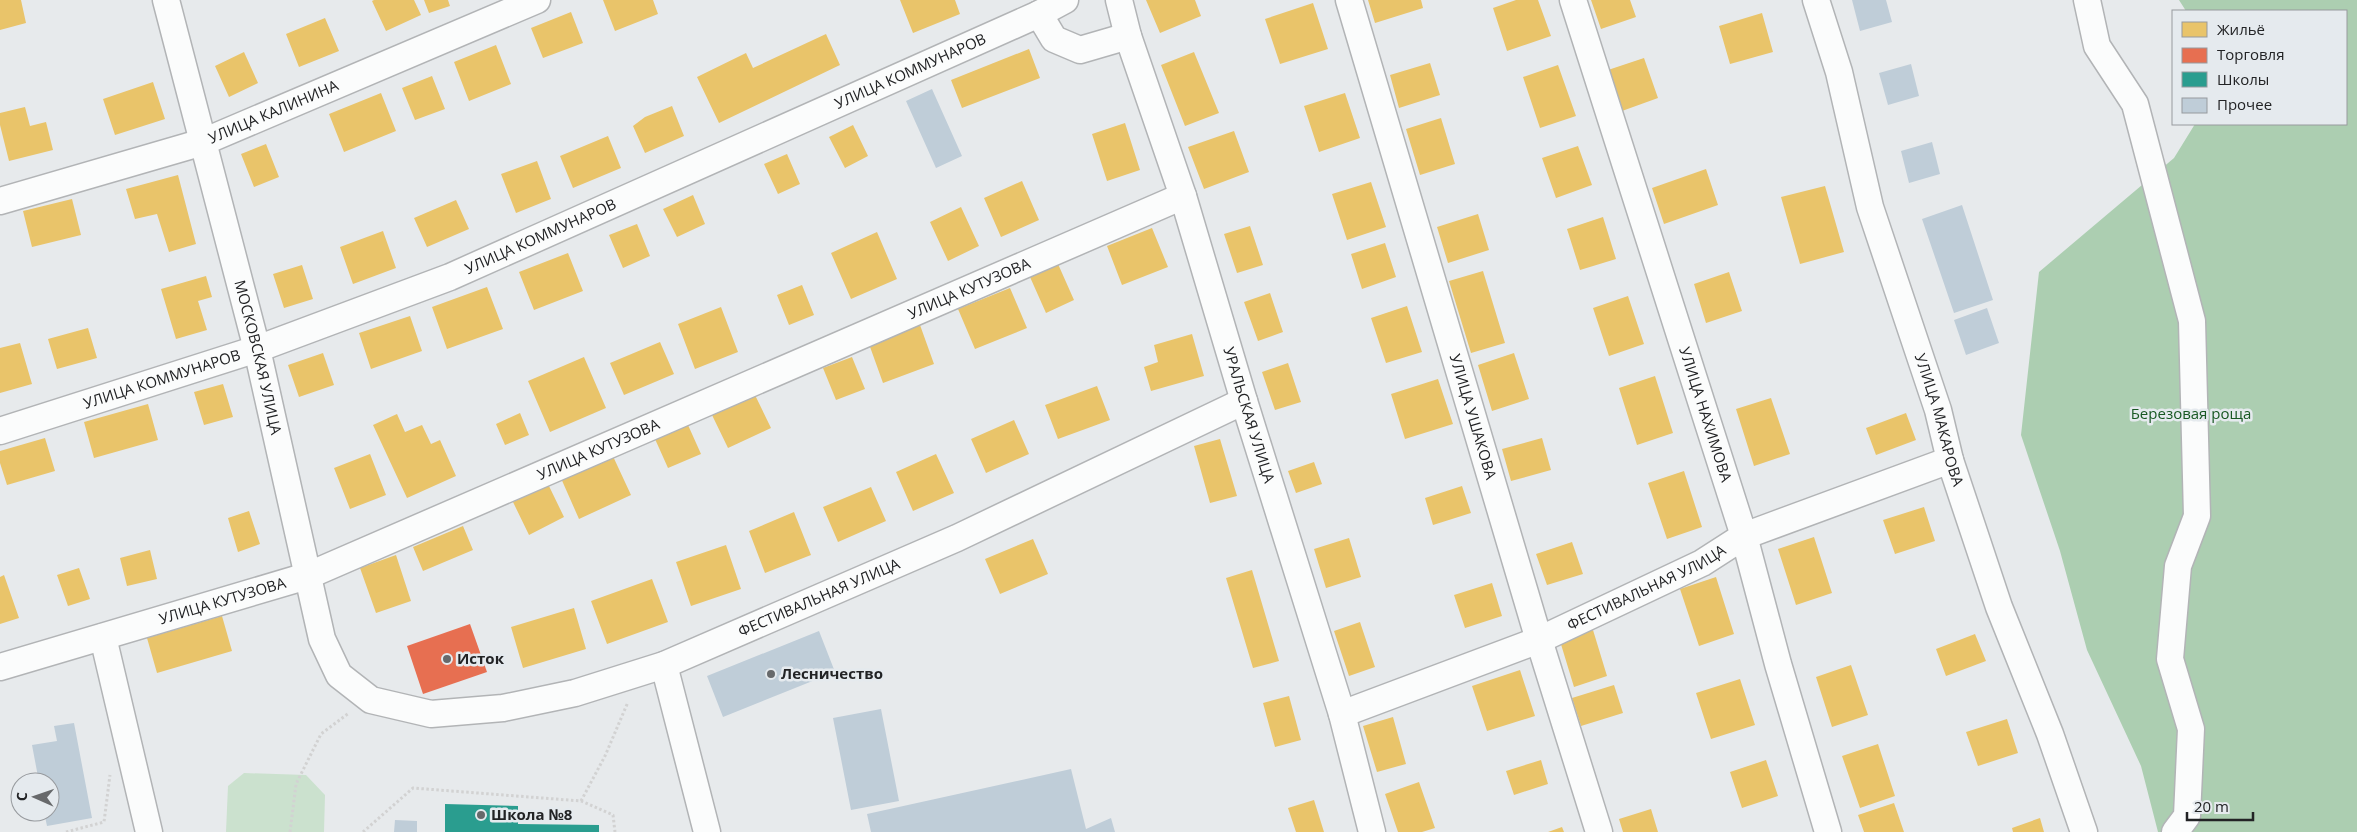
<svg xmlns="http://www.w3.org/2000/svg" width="2357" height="832" font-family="'Open Sans',sans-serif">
	<rect width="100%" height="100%" fill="#e7eaec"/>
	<path fill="#cbe1ce" d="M 244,773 L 306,775 L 325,795 L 324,832 L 226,832 L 228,786 Z"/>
	<path fill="#acceb1" d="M 2179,0 L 2357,0 L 2357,832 L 2158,832 L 2141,766 L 2087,650 L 2060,551 L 2021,435 L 2039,272 L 2174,158 L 2195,124 L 2346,124 L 2346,11 L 2186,11 Z"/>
	<path fill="#e9c46a" d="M 0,0 L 21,0 L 26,23 L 0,30 Z
		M 374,0 L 414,0 L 421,15 L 386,31 L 372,1 Z
		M 424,0 L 448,0 L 450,6 L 429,13 Z
		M 603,0 L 653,0 L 658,14 L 615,31 Z
		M 900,0 L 955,0 L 960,14 L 913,33 Z
		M 1146,0 L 1195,0 L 1201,16 L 1160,33 Z
		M 1368,0 L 1421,0 L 1423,8 L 1375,23 Z
		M 1516,0 L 1538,0 L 1551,36 L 1507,51 L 1493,8 Z
		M 1591,0 L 1630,0 L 1636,17 L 1601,29 Z
		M 1313,3 L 1328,49 L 1280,64 L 1265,19 Z
		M 571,12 L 583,43 L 543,58 L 531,28 Z
		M 1762,13 L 1773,52 L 1730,64 L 1719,26 Z
		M 325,18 L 339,51 L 299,67 L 286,34 Z
		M 826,34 L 840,65 L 719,123 L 697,77 L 746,53 L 753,68 Z
		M 496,45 L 511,84 L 469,101 L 454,62 Z
		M 1029,49 L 1040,78 L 962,108 L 951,80 Z
		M 244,52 L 258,83 L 229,97 L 215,66 Z
		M 1194,52 L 1219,113 L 1185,126 L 1161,65 Z
		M 1644,58 L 1658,98 L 1622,111 L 1608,70 Z
		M 1430,63 L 1440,95 L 1399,108 L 1390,75 Z
		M 1558,65 L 1576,116 L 1540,128 L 1523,77 Z
		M 432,76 L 445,109 L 415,120 L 402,88 Z
		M 153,82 L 165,119 L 115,135 L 103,99 Z
		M 381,93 L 396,131 L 344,152 L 329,114 Z
		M 1345,93 L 1360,138 L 1319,152 L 1304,106 Z
		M 672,106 L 684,136 L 645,153 L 633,126 L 645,117 Z
		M 25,107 L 30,126 L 46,122 L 53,150 L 9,161 L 0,125 L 0,113 Z
		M 1441,118 L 1455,164 L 1420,175 L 1406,129 Z
		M 1125,123 L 1140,170 L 1107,181 L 1092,134 Z
		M 853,125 L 868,156 L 845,168 L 829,137 Z
		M 1234,131 L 1249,172 L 1204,189 L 1188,147 Z
		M 608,136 L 621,168 L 573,188 L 560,156 Z
		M 266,144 L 279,177 L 254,187 L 241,154 Z
		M 1578,146 L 1592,185 L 1556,198 L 1542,158 Z
		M 787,154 L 800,184 L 778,194 L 764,164 Z
		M 537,161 L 551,199 L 516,213 L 501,174 Z
		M 1706,169 L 1718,205 L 1664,224 L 1652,188 Z
		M 178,175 L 196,244 L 169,252 L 157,214 L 135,219 L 126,189 Z
		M 1022,181 L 1039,220 L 1001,237 L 984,198 Z
		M 1371,182 L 1386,227 L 1347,240 L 1332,194 Z
		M 1825,186 L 1844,252 L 1800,264 L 1781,197 Z
		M 693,195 L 705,224 L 677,237 L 663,209 Z
		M 72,199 L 81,235 L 32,247 L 23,211 Z
		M 456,200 L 469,229 L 427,247 L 414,218 Z
		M 961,207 L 979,246 L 948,261 L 930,222 Z
		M 1478,214 L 1489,250 L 1448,263 L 1437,227 Z
		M 1603,217 L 1616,259 L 1580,270 L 1567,229 Z
		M 637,224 L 650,256 L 623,268 L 609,235 Z
		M 1250,226 L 1263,265 L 1237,273 L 1224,234 Z
		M 1152,228 L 1168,267 L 1122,285 L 1107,246 Z
		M 383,231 L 396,268 L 353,284 L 340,247 Z
		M 877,232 L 897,279 L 851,299 L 831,253 Z
		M 1385,243 L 1396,277 L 1362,289 L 1351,254 Z
		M 568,253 L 583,291 L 534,310 L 519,272 Z
		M 1058,264 L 1074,300 L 1046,313 L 1030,277 Z
		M 302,265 L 313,299 L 284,308 L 273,274 Z
		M 1483,271 L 1505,343 L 1471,353 L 1449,281 Z
		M 1729,272 L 1742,311 L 1706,323 L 1694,284 Z
		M 206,276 L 212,297 L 198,301 L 207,330 L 176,339 L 161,289 Z
		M 802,285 L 814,315 L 789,325 L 777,295 Z
		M 487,287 L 503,329 L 447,349 L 432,307 Z
		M 1010,288 L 1027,328 L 975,349 L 958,309 Z
		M 1270,293 L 1283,332 L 1258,341 L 1244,302 Z
		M 1628,296 L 1644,344 L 1609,356 L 1593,308 Z
		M 1407,306 L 1422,352 L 1386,363 L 1371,318 Z
		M 721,307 L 738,352 L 695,369 L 678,324 Z
		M 410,316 L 422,351 L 371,369 L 359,333 Z
		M 920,325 L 934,364 L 883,383 L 869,344 Z
		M 88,328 L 97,358 L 57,369 L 48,339 Z
		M 1192,334 L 1204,376 L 1151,391 L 1144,367 L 1158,362 L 1154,345 Z
		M 660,342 L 674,374 L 624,395 L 610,363 Z
		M 20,343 L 32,384 L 0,393 L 0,348 Z
		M 323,353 L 334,385 L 299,397 L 288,365 Z
		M 1514,353 L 1529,399 L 1492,411 L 1478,365 Z
		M 584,357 L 606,408 L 550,432 L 528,381 Z
		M 852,357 L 865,389 L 836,400 L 823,368 Z
		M 1288,363 L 1301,402 L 1275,410 L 1262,372 Z
		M 1655,376 L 1673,433 L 1637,445 L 1619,388 Z
		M 1438,379 L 1453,424 L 1405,439 L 1391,394 Z
		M 223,384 L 233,417 L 204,425 L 194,392 Z
		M 1097,386 L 1110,420 L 1058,439 L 1045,405 Z
		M 755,395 L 771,428 L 728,448 L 712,415 Z
		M 1771,398 L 1790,454 L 1754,466 L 1736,409 Z
		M 148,404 L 158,440 L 94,458 L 84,422 Z
		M 520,413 L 529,435 L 505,445 L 496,424 Z
		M 1906,413 L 1916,440 L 1876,455 L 1866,428 Z
		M 397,414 L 405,432 L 422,425 L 431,444 L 440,440 L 456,476 L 407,498 L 373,425 Z
		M 1014,420 L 1029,454 L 986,473 L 971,439 Z
		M 688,425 L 701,454 L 668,468 L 655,439 Z
		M 45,438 L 55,471 L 7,485 L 0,463 L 0,451 Z
		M 1542,438 L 1551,470 L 1511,481 L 1502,449 Z
		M 1220,439 L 1237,496 L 1210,503 L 1194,446 Z
		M 611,452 L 631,495 L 579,519 L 560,476 Z
		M 370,454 L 386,495 L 350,509 L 334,468 Z
		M 936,454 L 954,493 L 913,511 L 896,472 Z
		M 1314,462 L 1322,484 L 1296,493 L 1288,471 Z
		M 1684,471 L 1702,527 L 1667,539 L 1648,483 Z
		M 548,484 L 564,517 L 529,535 L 513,502 Z
		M 1462,486 L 1471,513 L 1433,525 L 1425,498 Z
		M 871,487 L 886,521 L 838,542 L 823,507 Z
		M 1924,507 L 1935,541 L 1895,554 L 1883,520 Z
		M 249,511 L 260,544 L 238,552 L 228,518 Z
		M 794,512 L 811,555 L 765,573 L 749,531 Z
		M 463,526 L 473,550 L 423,571 L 413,547 Z
		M 1814,537 L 1832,593 L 1796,605 L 1778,549 Z
		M 1349,538 L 1361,577 L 1326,588 L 1314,549 Z
		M 1033,539 L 1048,574 L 1000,594 L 985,559 Z
		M 1572,542 L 1583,574 L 1547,585 L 1536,554 Z
		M 726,545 L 741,589 L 691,606 L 676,562 Z
		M 150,550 L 157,579 L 127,586 L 120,558 Z
		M 396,555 L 411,601 L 376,613 L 360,568 Z
		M 79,568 L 90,599 L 68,606 L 57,575 Z
		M 1252,570 L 1279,661 L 1253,668 L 1226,578 Z
		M 4,575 L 19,618 L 0,624 L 0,577 Z
		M 1716,577 L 1734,634 L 1699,646 L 1680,589 Z
		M 652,579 L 668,622 L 607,644 L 591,601 Z
		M 1492,583 L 1502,616 L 1465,628 L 1454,595 Z
		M 574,608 L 586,649 L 523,668 L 511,627 Z
		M 222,616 L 232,651 L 157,673 L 147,638 Z
		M 1360,622 L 1375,667 L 1349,676 L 1334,631 Z
		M 1593,630 L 1607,676 L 1574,687 L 1560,641 Z
		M 1975,634 L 1986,661 L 1946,676 L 1936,649 Z
		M 1851,665 L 1868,715 L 1832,727 L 1816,677 Z
		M 1520,670 L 1535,716 L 1487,731 L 1472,686 Z
		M 1740,679 L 1755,725 L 1711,739 L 1696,693 Z
		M 1614,685 L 1623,713 L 1581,726 L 1572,698 Z
		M 1289,696 L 1301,740 L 1275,747 L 1263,703 Z
		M 1393,717 L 1406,764 L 1377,772 L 1363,726 Z
		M 2007,719 L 2018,753 L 1978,766 L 1966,732 Z
		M 1878,744 L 1895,796 L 1860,808 L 1842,756 Z
		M 1541,760 L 1548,784 L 1514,795 L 1506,771 Z
		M 1766,760 L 1778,796 L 1742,808 L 1730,772 Z
		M 1419,782 L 1435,828 L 1422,832 L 1398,832 L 1385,794 Z
		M 1314,800 L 1324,832 L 1296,832 L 1288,808 Z
		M 1894,803 L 1904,832 L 1864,832 L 1858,815 Z
		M 1651,809 L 1658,832 L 1623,832 L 1619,819 Z
		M 2040,818 L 2044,832 L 2013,832 L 2012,828 Z
		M 1562,827 L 1564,832 L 1548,832 Z"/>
	<path fill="#e76f51" d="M 470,624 L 487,672 L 423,694 L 407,646 Z"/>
	<path fill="#2a9d8f" d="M 445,804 L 518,806 L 518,824 L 599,825 L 599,832 L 445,832 Z"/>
	<path fill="#bfcdd8" d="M 1852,0 L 1886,0 L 1892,22 L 1860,31 Z
		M 1911,64 L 1919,96 L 1888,105 L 1879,73 Z
		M 932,89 L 962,156 L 936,168 L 906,101 Z
		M 1932,142 L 1940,174 L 1909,183 L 1901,151 Z
		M 1962,205 L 1993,300 L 1954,313 L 1922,219 Z
		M 1987,308 L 1999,343 L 1966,355 L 1954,320 Z
		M 819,631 L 835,672 L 723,717 L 707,676 Z
		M 881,709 L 899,801 L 851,810 L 833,718 Z
		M 74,723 L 92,818 L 47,826 L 44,812 L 50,812 L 50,782 L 39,782 L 32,745 L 57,741 L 54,726 Z
		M 1071,769 L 1086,829 L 1111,818 L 1115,832 L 871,832 L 867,814 Z
		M 395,820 L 417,821 L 417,832 L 394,832 Z"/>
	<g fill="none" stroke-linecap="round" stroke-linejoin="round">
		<defs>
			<g id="minor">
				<path id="s1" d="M 166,0 L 257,349 L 322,639 L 339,675 L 371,700 L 431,714 L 503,708 L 575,693 L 664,665 L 957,538 L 1244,401"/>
				<path id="s2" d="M 1119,0 L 1128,36 L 1183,196 L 1244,401 L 1342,714 L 1372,832"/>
				<path id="s3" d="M 1349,0 L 1539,640 L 1599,832"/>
				<path id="s4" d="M 1573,0 L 1744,536 L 1778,664 L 1828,832"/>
				<path id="s5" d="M 1816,0 L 1839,72 L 1870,207 L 1938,410 L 1950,460 L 1999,607 L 2050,734 L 2084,832"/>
				<path d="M 2087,0 L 2097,46 L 2135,104 L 2192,321 L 2197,516 L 2178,566 L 2170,659 L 2191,729 L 2187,816 L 2175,832"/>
				<path d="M 1039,14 L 1054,39 L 1080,50 L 1128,36"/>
				<path id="s6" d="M 0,201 L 203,142 L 537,0"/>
				<path id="s7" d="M 0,431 L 257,349 L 450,277 L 1039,14 L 1065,0"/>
				<path d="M 103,637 L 149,832"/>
				<path d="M 664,665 L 707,832"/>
				<path id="s8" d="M 0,667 L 307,576 L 1183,196"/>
				<path id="s9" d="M 1342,714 L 1539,640 L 1702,563 L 1744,536 L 1950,460"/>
			</g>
		</defs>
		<use href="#minor" stroke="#b2b4b6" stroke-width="29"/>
		<path stroke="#d2d2d2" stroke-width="3" stroke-dasharray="2.5 2.5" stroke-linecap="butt" d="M 581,801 L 605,756 L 628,702
			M 66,832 L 104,822 L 110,775
			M 290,832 L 296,784 L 321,734 L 349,713
			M 363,832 L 413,788 L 581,801 L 613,815 L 615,832"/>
		<use href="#minor" stroke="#fbfcfc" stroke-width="26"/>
	</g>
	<g fill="#67696b" stroke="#e5eaee" stroke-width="2">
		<circle cx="447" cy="659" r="5"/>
		<circle cx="771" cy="674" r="5"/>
		<circle cx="481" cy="815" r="5"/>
	</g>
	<g text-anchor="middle" stroke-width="5" stroke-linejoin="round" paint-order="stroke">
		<g font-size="15" fill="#222325" stroke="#e5eaee">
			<text dy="5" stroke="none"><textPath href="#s7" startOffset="980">УЛИЦА КОММУНАРОВ</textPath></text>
			<text dy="5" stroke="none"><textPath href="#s6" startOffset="288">УЛИЦА КАЛИНИНА</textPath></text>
			<text dy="5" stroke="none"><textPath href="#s7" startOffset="575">УЛИЦА КОММУНАРОВ</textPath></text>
			<text dy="5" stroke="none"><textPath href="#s8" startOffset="1042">УЛИЦА КУТУЗОВА</textPath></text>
			<text dy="5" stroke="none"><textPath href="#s1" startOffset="369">МОСКОВСКАЯ УЛИЦА</textPath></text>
			<text dy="5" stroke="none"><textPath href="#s7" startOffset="170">УЛИЦА КОММУНАРОВ</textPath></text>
			<text dy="5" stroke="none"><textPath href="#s4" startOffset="435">УЛИЦА НАХИМОВА</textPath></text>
			<text dy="5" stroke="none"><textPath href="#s2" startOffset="435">УРАЛЬСКАЯ УЛИЦА</textPath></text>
			<text dy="5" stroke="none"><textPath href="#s3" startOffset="435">УЛИЦА УШАКОВА</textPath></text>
			<text dy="5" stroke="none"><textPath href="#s5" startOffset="438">УЛИЦА МАКАРОВА</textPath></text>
			<text dy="5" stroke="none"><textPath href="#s8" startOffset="638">УЛИЦА КУТУЗОВА</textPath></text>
			<text dy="5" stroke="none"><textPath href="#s9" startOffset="330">ФЕСТИВАЛЬНАЯ УЛИЦА</textPath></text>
			<text dy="5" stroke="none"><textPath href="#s1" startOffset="1208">ФЕСТИВАЛЬНАЯ УЛИЦА</textPath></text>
			<text dy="5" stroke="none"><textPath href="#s8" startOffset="232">УЛИЦА КУТУЗОВА</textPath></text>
		</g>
		<g font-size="15" fill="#185823" stroke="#e5eaee">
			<text x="2191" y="419">Березовая роща</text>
		</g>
		<g font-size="15" font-weight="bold" fill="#222325" stroke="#e5eaee" text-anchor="start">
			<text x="457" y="664">Исток</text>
			<text x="781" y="679">Лесничество</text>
			<text x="491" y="820">Школа №8</text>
		</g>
	</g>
	<rect x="2172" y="10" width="175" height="115" fill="#e5eaee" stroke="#979a9e"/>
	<rect x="2182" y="22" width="25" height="15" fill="#e9c46a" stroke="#979a9e"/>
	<text x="2217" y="35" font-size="15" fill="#222325">Жильё</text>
	<rect x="2182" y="48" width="25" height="15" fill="#e76f51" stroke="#979a9e"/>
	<text x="2217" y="60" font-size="15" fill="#222325">Торговля</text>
	<rect x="2182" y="72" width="25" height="15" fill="#2a9d8f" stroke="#979a9e"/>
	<text x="2217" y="85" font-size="15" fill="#222325">Школы</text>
	<rect x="2182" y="98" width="25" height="15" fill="#bfcdd8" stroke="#979a9e"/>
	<text x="2217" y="110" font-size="15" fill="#222325">Прочее</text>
	<g transform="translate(35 797) rotate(272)"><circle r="24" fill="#e5eaee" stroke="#979a9e"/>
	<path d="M0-4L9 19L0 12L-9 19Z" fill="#67696b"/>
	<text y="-8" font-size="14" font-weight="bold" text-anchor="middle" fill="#222325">С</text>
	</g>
	<path d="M2187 812v8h66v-8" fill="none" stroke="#222325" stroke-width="2.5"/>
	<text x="2194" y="812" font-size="15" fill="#222325" stroke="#e5eaee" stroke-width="4" paint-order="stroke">20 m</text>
</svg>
